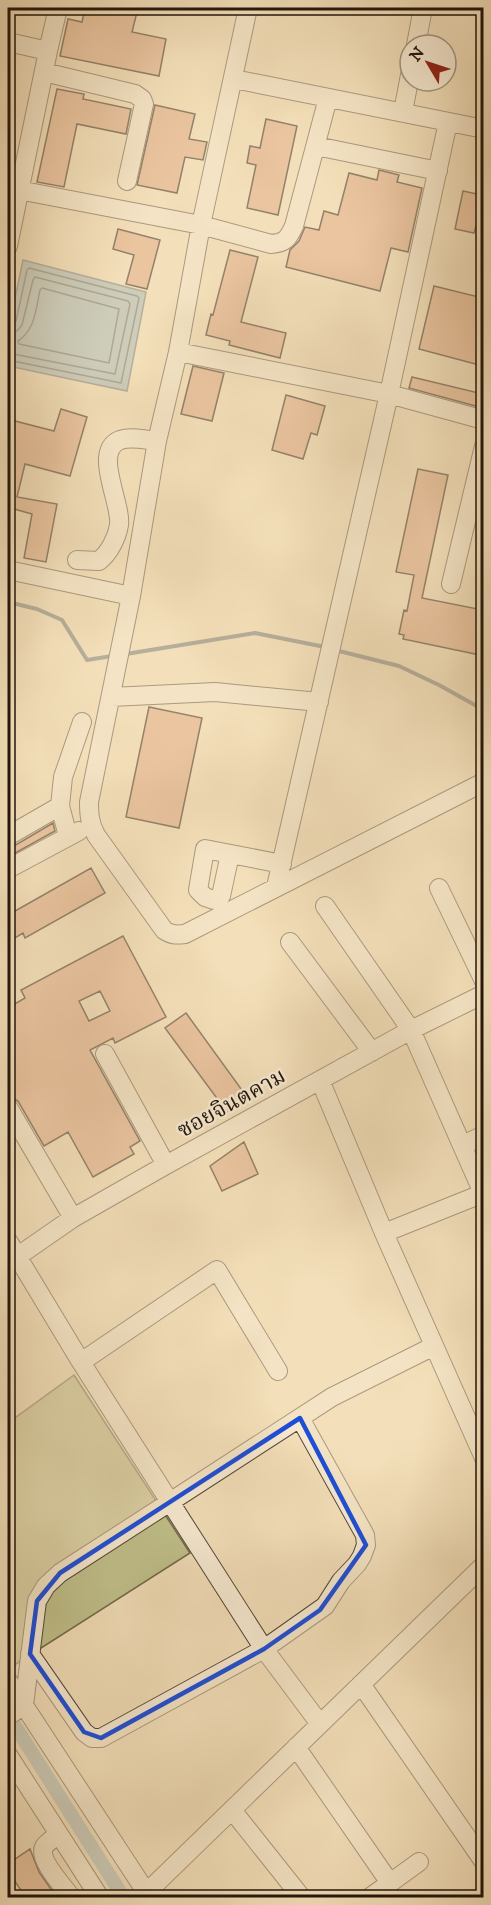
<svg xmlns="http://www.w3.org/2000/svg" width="491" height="1905" font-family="'IM FELL DW Pica','Noto Serif Thai',serif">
	<rect width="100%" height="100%" fill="#f3dfb9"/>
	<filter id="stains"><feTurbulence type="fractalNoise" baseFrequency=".00333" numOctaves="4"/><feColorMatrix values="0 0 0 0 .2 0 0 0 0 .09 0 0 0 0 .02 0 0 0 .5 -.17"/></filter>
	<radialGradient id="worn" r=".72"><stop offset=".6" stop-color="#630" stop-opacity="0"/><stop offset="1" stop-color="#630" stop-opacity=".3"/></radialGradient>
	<path fill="#c0c08b" stroke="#706a4c" stroke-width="1.5" d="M 74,1375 L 190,1553 L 13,1666 L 8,1658 L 8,1423 Z"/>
	<path fill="#a1b9bb" stroke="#6d7775" stroke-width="1.5" d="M 23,260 L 146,292 L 127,391 L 8,366 L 8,332 Z"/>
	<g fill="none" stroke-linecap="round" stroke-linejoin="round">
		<path stroke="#606764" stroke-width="1.5" d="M 42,288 L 119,309 L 109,363 L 19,344 L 18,341 C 35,330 36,309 40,290 Z
			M 8,325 L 13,325 L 16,321 L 27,270 L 29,268 L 137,296 L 139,298 L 121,383 L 8,360
			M 8,333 L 17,331 L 22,325 L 33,280 L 35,277 L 128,301 L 130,304 L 115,374 L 8,353"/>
		<path stroke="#6d7775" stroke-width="4" d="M 8,602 L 37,609 L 62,620 L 87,660 L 112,656
			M 335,650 L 399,666 L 439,685 L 484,710
			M 126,654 L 255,633 L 325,647"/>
		<path stroke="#a1b9bb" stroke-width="14" d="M 8,1715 L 124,1898"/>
	</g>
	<path fill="#e0a781" stroke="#20150c" stroke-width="1.5" fill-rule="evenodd" d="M 85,8 L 138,8 L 132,32 L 166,39 L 159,76 L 60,56 L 68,19 L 82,22 Z
		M 57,89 L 84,94 L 83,99 L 131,109 L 126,134 L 77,124 L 64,187 L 37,182 Z
		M 155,105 L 195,114 L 189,139 L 207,142 L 203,160 L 185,157 L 177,193 L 137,185 Z
		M 266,119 L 297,126 L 278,215 L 247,208 L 256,165 L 247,163 L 250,146 L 260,148 Z
		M 379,170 L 399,175 L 397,182 L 422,188 L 408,252 L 391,248 L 380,291 L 286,267 L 290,250 L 299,241 L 305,227 L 319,230 L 324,211 L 338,215 L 349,173 L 377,180 Z
		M 463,191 L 482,195 L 481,199 L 483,199 L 483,228 L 476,226 L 474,233 L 455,229 Z
		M 118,229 L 160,240 L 147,289 L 126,284 L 134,255 L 113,249 Z
		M 230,250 L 258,257 L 241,322 L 286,333 L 280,358 L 229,345 L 230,341 L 206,335 L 211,314 L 213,315 Z
		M 434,286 L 483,298 L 483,366 L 419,349 Z
		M 193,366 L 224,373 L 212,421 L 181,414 Z
		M 412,377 L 483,394 L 483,408 L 409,388 Z
		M 286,395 L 325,406 L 317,435 L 311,433 L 303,459 L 272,450 Z
		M 61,409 L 87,417 L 70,476 L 25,464 L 17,497 L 57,504 L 46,562 L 24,558 L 32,514 L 14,509 L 11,518 L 8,518 L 8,435 L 11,420 L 54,431 Z
		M 418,469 L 448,475 L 422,598 L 483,610 L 483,652 L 480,651 L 480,655 L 403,639 L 404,635 L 399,634 L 404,610 L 407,611 L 414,575 L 396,572 Z
		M 149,707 L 202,718 L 179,828 L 126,817 Z
		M 53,823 L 55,831 L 8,857 L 8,847 L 14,846 Z
		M 91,868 L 105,893 L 25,938 L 23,933 L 8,942 L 8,915 Z
		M 123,936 L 166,1017 L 115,1043 L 113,1038 L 90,1050 L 140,1141 L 130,1147 L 134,1154 L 93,1177 L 68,1132 L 44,1146 L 18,1101 L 11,1097 L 8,1090 L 8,1008 L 25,998 L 21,990 ZM 100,991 L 110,1011 L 89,1021 L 79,1001 Z
		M 186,1013 L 247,1097 L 227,1112 L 165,1028 Z
		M 244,1142 L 258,1174 L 222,1191 L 210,1166 Z
		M 30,1849 L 39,1872 L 57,1898 L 26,1898 L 8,1871 L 8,1864 Z"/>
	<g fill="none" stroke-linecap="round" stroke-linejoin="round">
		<defs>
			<path id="minor" d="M 248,8 L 201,225 L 178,352 L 157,441 L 131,596 L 89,802 C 89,815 90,824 96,835 L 164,930 C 171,935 176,935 185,934 L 484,782
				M 8,42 L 48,51 L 8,246
				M 416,45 L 423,8
				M 48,51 L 58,8
				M 44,72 L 135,94 L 142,99 L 144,104 L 127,181
				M 234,79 L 484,129
				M 403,112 L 410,75
				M 316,146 L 438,171
				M 8,188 L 201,225 L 271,244 C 285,243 288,239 294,226 L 328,98
				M 178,352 L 389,394 L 484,420
				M 77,560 L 99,561 C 109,553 117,538 119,525 C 122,503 92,451 120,440 C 131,436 146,440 157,441
				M 8,570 L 131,596
				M 451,584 L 484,446
				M 111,697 L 215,692 L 319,702
				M 8,836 L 60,806
				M 68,836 L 60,806 L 63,777 L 82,722
				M 230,854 L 221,896 L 214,900 L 205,897 L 198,890 L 205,849 L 282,864
				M 8,869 L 79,831
				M 276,887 L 389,394 L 448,122
				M 439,888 L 484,981
				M 325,906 L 411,1030 L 483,1193
				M 290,942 L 372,1052
				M 105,1054 L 166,1165
				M 320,1080 L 384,1233 L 484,1458
				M 8,1107 L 73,1218
				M 463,1145 L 484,1135
				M 384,1233 L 484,1193
				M 8,1241 L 81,1362 L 170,1502 L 60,1573 L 46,1586 L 37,1601 L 24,1705 L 8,1716
				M 8,1263 L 73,1218 L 166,1165 L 411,1030 L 484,994
				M 81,1362 L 217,1270 L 278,1371
				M 30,1654 L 84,1732 L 92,1738 L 101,1738 L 264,1649 L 325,1606 L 341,1581 L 357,1564 L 362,1556 L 366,1545 L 365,1535 L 300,1418
				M 8,1681 L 150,1898
				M 361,1684 L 484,1862
				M 320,1724 L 264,1649 L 170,1502 L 332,1397 L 434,1346
				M 296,1747 L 390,1883 L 419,1862
				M 8,1755 L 100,1898
				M 232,1810 L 302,1898
				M 59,1834 C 54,1838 47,1842 44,1847 C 38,1860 64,1887 72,1898
				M 141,1898 L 484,1565
				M 369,1898 L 390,1883"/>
		</defs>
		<use href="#minor" stroke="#554837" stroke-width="20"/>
		<use href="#minor" stroke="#f7ead2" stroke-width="18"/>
	</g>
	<path d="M0 0H491V1905H0ZM 300,1418 L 366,1545 L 320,1610 L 264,1649 L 101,1738 L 84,1732 L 30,1654 L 37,1601 L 60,1573 Z" fill="#f3dfb9" fill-opacity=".55" fill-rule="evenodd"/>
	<path fill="none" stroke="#1d4ed8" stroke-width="4.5" stroke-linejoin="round" d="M 300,1418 L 366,1545 L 320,1610 L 264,1649 L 101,1738 L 84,1732 L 30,1654 L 37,1601 L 60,1573 Z"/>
	<g text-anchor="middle" stroke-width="5" stroke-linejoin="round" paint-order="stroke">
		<g font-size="22" fill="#20150c" stroke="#f7ead2">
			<text transform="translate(231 1102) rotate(-29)" y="8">ซอยจินตคาม</text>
		</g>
	</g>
	<rect width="491" height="1905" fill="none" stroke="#f3dfb9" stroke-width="30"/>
	<rect x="9" y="9" width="473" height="1887" fill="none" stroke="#20150c" stroke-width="3"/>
	<rect x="15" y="15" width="461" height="1875" fill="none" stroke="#20150c" stroke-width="1.5"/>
	<g transform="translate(428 63) rotate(309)"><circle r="28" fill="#f7ead2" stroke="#a19583" stroke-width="1.5"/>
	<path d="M0-4.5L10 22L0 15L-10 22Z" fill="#8f2418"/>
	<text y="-9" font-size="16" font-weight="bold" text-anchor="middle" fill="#20150c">N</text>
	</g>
	<rect width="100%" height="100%" filter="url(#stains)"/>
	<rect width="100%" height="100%" fill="url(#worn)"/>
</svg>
